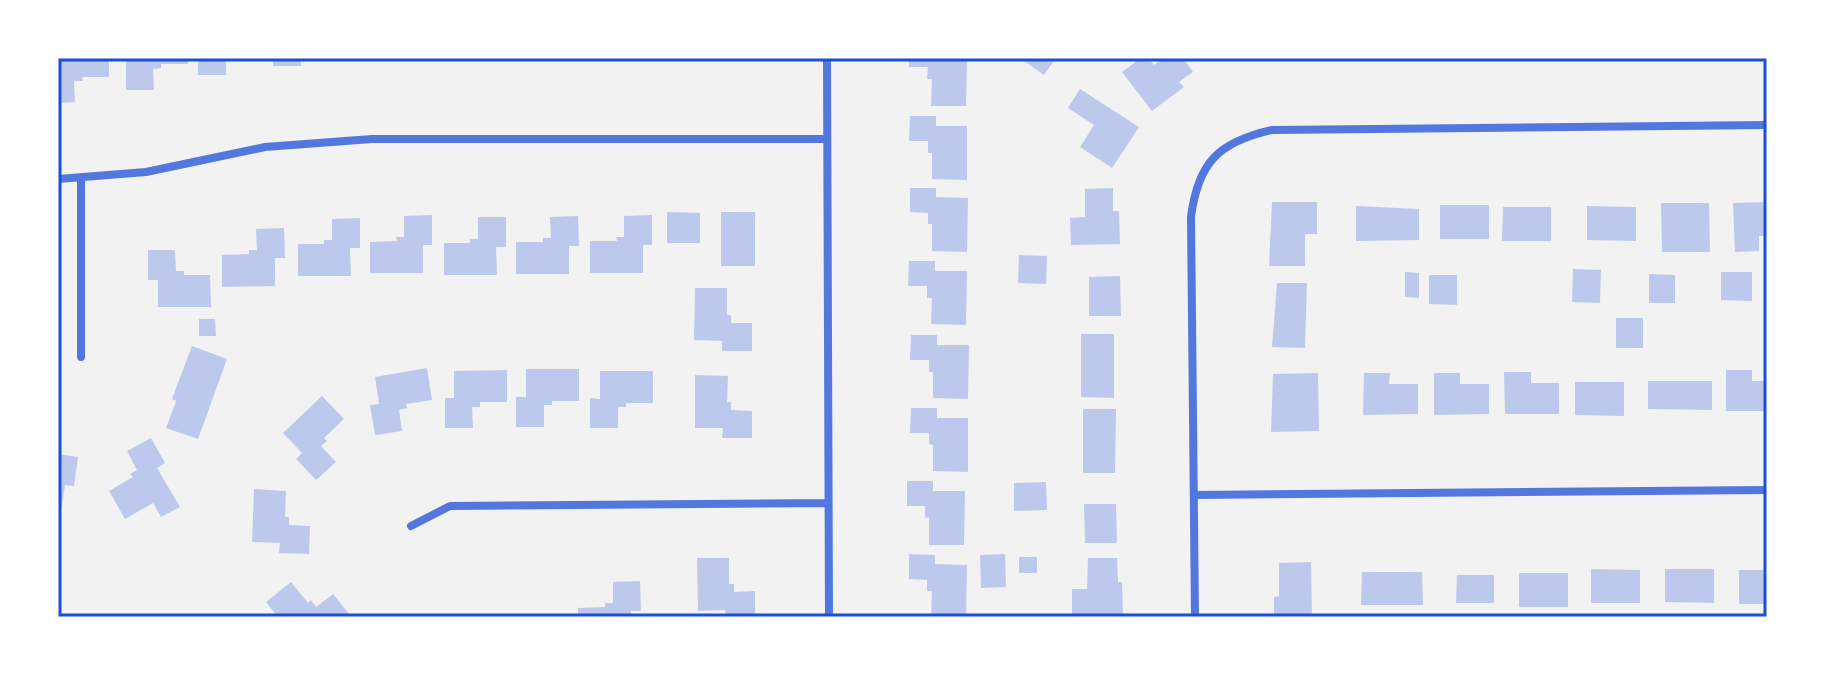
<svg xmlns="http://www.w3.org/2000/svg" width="1825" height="675" font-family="Arial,sans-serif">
	<rect width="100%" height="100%" fill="#f2f2f2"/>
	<path fill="#bdc9ec" d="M 58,58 L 109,58 L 109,77 L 82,77 L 83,81 L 74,81 L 75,102 L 58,103 Z
		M 135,58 L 188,58 L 188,64 L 161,64 L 161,68 L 153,69 L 154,90 L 126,90 L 126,61 Z
		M 198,58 L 226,58 L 226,75 L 198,75 Z
		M 273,58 L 301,58 L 301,66 L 273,66 Z
		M 909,58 L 967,58 L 966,106 L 931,106 L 932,79 L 927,79 L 928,67 L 909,67 Z
		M 1020,58 L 1056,58 L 1044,75 Z
		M 1141,58 L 1148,58 L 1154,65 L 1163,58 L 1183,58 L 1193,72 L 1179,82 L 1184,87 L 1152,111 L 1122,72 Z
		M 1080,89 L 1139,127 L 1112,168 L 1080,147 L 1094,125 L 1068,108 Z
		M 910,116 L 936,116 L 936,126 L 967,126 L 967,180 L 932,179 L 932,153 L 928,153 L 928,141 L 909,141 Z
		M 910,188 L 936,188 L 936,197 L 968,198 L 967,252 L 932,251 L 932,224 L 928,224 L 928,213 L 910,212 Z
		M 1113,188 L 1113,211 L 1119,211 L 1120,244 L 1071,245 L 1070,218 L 1085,217 L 1085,189 Z
		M 1272,202 L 1317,202 L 1317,234 L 1305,234 L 1305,266 L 1269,266 Z
		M 1767,202 L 1767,236 L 1759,236 L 1759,251 L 1735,252 L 1733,203 Z
		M 1661,203 L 1709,203 L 1710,252 L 1662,252 Z
		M 1440,205 L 1489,205 L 1489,239 L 1440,239 Z
		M 1356,206 L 1419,209 L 1419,240 L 1356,241 Z
		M 1587,206 L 1636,207 L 1636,241 L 1587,240 Z
		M 1503,207 L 1551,207 L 1551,241 L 1502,241 Z
		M 667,212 L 700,213 L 700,243 L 667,243 Z
		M 721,212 L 755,212 L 755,266 L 721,266 Z
		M 432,215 L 432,245 L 423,245 L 423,273 L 370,273 L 370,242 L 397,241 L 396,237 L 404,237 L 404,216 Z
		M 652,215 L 652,245 L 643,245 L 643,273 L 590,273 L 590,241 L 617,241 L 616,237 L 624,237 L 624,216 Z
		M 578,216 L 579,246 L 569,246 L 569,274 L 516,274 L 516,242 L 543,242 L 543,238 L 551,238 L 550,217 Z
		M 478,217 L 506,217 L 506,247 L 496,247 L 497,275 L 444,275 L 444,243 L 470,243 L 470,239 L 478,239 Z
		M 360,218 L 360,248 L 350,248 L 351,276 L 298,276 L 298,244 L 324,244 L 324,240 L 332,240 L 332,219 Z
		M 284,228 L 285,258 L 275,258 L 275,286 L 222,287 L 222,255 L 249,254 L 249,250 L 257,250 L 256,229 Z
		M 148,250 L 175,250 L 176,271 L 184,271 L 184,275 L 210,275 L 211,307 L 158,307 L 158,280 L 148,280 Z
		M 1019,255 L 1047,256 L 1046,284 L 1018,283 Z
		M 909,261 L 935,261 L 935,271 L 967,271 L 966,325 L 931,324 L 932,298 L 927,298 L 927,286 L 908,286 Z
		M 1573,269 L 1601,270 L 1600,303 L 1572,302 Z
		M 1405,272 L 1419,273 L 1419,298 L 1405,297 Z
		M 1721,272 L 1752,272 L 1752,301 L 1721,300 Z
		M 1649,274 L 1675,275 L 1675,303 L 1649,303 Z
		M 1429,275 L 1457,275 L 1457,305 L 1429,304 Z
		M 1120,276 L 1121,316 L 1089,316 L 1089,277 Z
		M 1277,283 L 1307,283 L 1305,348 L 1272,347 Z
		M 695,288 L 727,288 L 727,315 L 731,315 L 731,323 L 752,323 L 752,351 L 722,351 L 722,341 L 694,340 Z
		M 1616,318 L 1643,318 L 1643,348 L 1616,348 Z
		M 199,319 L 215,319 L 216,336 L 199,336 Z
		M 1081,334 L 1114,334 L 1114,398 L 1081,397 Z
		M 911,335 L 937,335 L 937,345 L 969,345 L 968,399 L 933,398 L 933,372 L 929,372 L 929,360 L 910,360 Z
		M 192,346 L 227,359 L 198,439 L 166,428 L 176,401 L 172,399 Z
		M 427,368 L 432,400 L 406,404 L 407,408 L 399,410 L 402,431 L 375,435 L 370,405 L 379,404 L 375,377 Z
		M 526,369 L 579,369 L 579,401 L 552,401 L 552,405 L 544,405 L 544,427 L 516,427 L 516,397 L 526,397 Z
		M 507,370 L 507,402 L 480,402 L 480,407 L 472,407 L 473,428 L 445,428 L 445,398 L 454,398 L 454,371 Z
		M 1726,370 L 1752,370 L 1752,381 L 1767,381 L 1767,411 L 1726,411 Z
		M 600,371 L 653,371 L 653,403 L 626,403 L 626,407 L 618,407 L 618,428 L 590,428 L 590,398 L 600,399 Z
		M 1504,372 L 1531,372 L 1531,383 L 1559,383 L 1559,414 L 1505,414 Z
		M 1318,373 L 1319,431 L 1271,432 L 1273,374 Z
		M 1364,373 L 1390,373 L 1389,384 L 1418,384 L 1418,414 L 1363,415 Z
		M 1434,373 L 1460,373 L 1460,384 L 1489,384 L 1489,414 L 1434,415 Z
		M 695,375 L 728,376 L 727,402 L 731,402 L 731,410 L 752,411 L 752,438 L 722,438 L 723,428 L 695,428 Z
		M 1648,381 L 1712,381 L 1712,410 L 1648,409 Z
		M 1575,382 L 1624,382 L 1624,416 L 1575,415 Z
		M 322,396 L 344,419 L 324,438 L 327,441 L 321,446 L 336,462 L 316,480 L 296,459 L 302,453 L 283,433 Z
		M 911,408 L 937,408 L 937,418 L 968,418 L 968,472 L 933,471 L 933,445 L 929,444 L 929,433 L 910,433 Z
		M 1083,409 L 1116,409 L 1115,473 L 1083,473 Z
		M 151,438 L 165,463 L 157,468 L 180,507 L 161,517 L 153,503 L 125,519 L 109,491 L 133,477 L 130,474 L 137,470 L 127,451 Z
		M 58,454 L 78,457 L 74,486 L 65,485 L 61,512 L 58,512 Z
		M 907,481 L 933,481 L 933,491 L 965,491 L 964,545 L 929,545 L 929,517 L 925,518 L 925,506 L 907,506 Z
		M 1046,482 L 1047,510 L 1014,511 L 1014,483 Z
		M 254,489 L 286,491 L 285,517 L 289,517 L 289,525 L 310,526 L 309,554 L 279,553 L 280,543 L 252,542 Z
		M 1084,504 L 1116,504 L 1117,543 L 1085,543 Z
		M 909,554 L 935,555 L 935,564 L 967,565 L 966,617 L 931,617 L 932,591 L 927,591 L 927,580 L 909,579 Z
		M 1005,554 L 1006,587 L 981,588 L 980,555 Z
		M 1019,557 L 1037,557 L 1037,573 L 1019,573 Z
		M 697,558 L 729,558 L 729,584 L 734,584 L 734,592 L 755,591 L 755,617 L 726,617 L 725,610 L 698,611 Z
		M 1088,558 L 1117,558 L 1118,582 L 1122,582 L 1123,615 L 1072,615 L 1072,589 L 1087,589 Z
		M 1311,562 L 1312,617 L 1274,617 L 1274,597 L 1279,596 L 1279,563 Z
		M 1591,569 L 1640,570 L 1640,603 L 1591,603 Z
		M 1665,569 L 1714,569 L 1714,603 L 1665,602 Z
		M 1739,570 L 1767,570 L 1767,604 L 1739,604 Z
		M 1362,572 L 1422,572 L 1423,605 L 1361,605 Z
		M 1519,573 L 1568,573 L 1568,607 L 1519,607 Z
		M 1457,575 L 1494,575 L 1494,603 L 1456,603 Z
		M 640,581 L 641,611 L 631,611 L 631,617 L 578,617 L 578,608 L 605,607 L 605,603 L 613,603 L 613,582 Z
		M 291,582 L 308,603 L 311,600 L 316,607 L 333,594 L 350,615 L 278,617 L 266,602 Z"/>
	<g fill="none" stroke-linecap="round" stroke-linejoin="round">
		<path stroke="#5277de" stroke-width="8" d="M 827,58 L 829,617
			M 58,179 L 146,172 L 265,147 L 372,139 L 827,139
			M 81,357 L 81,179
			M 1194,495 L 1767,490
			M 411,526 L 450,506 L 828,503
			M 1195,617 L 1191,217 C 1198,162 1219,142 1272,130 L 1767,125"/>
	</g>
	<rect width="1825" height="675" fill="none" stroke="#ffffff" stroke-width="120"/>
	<rect x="60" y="60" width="1705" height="555" fill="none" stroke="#1d4ed8" stroke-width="3"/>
</svg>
